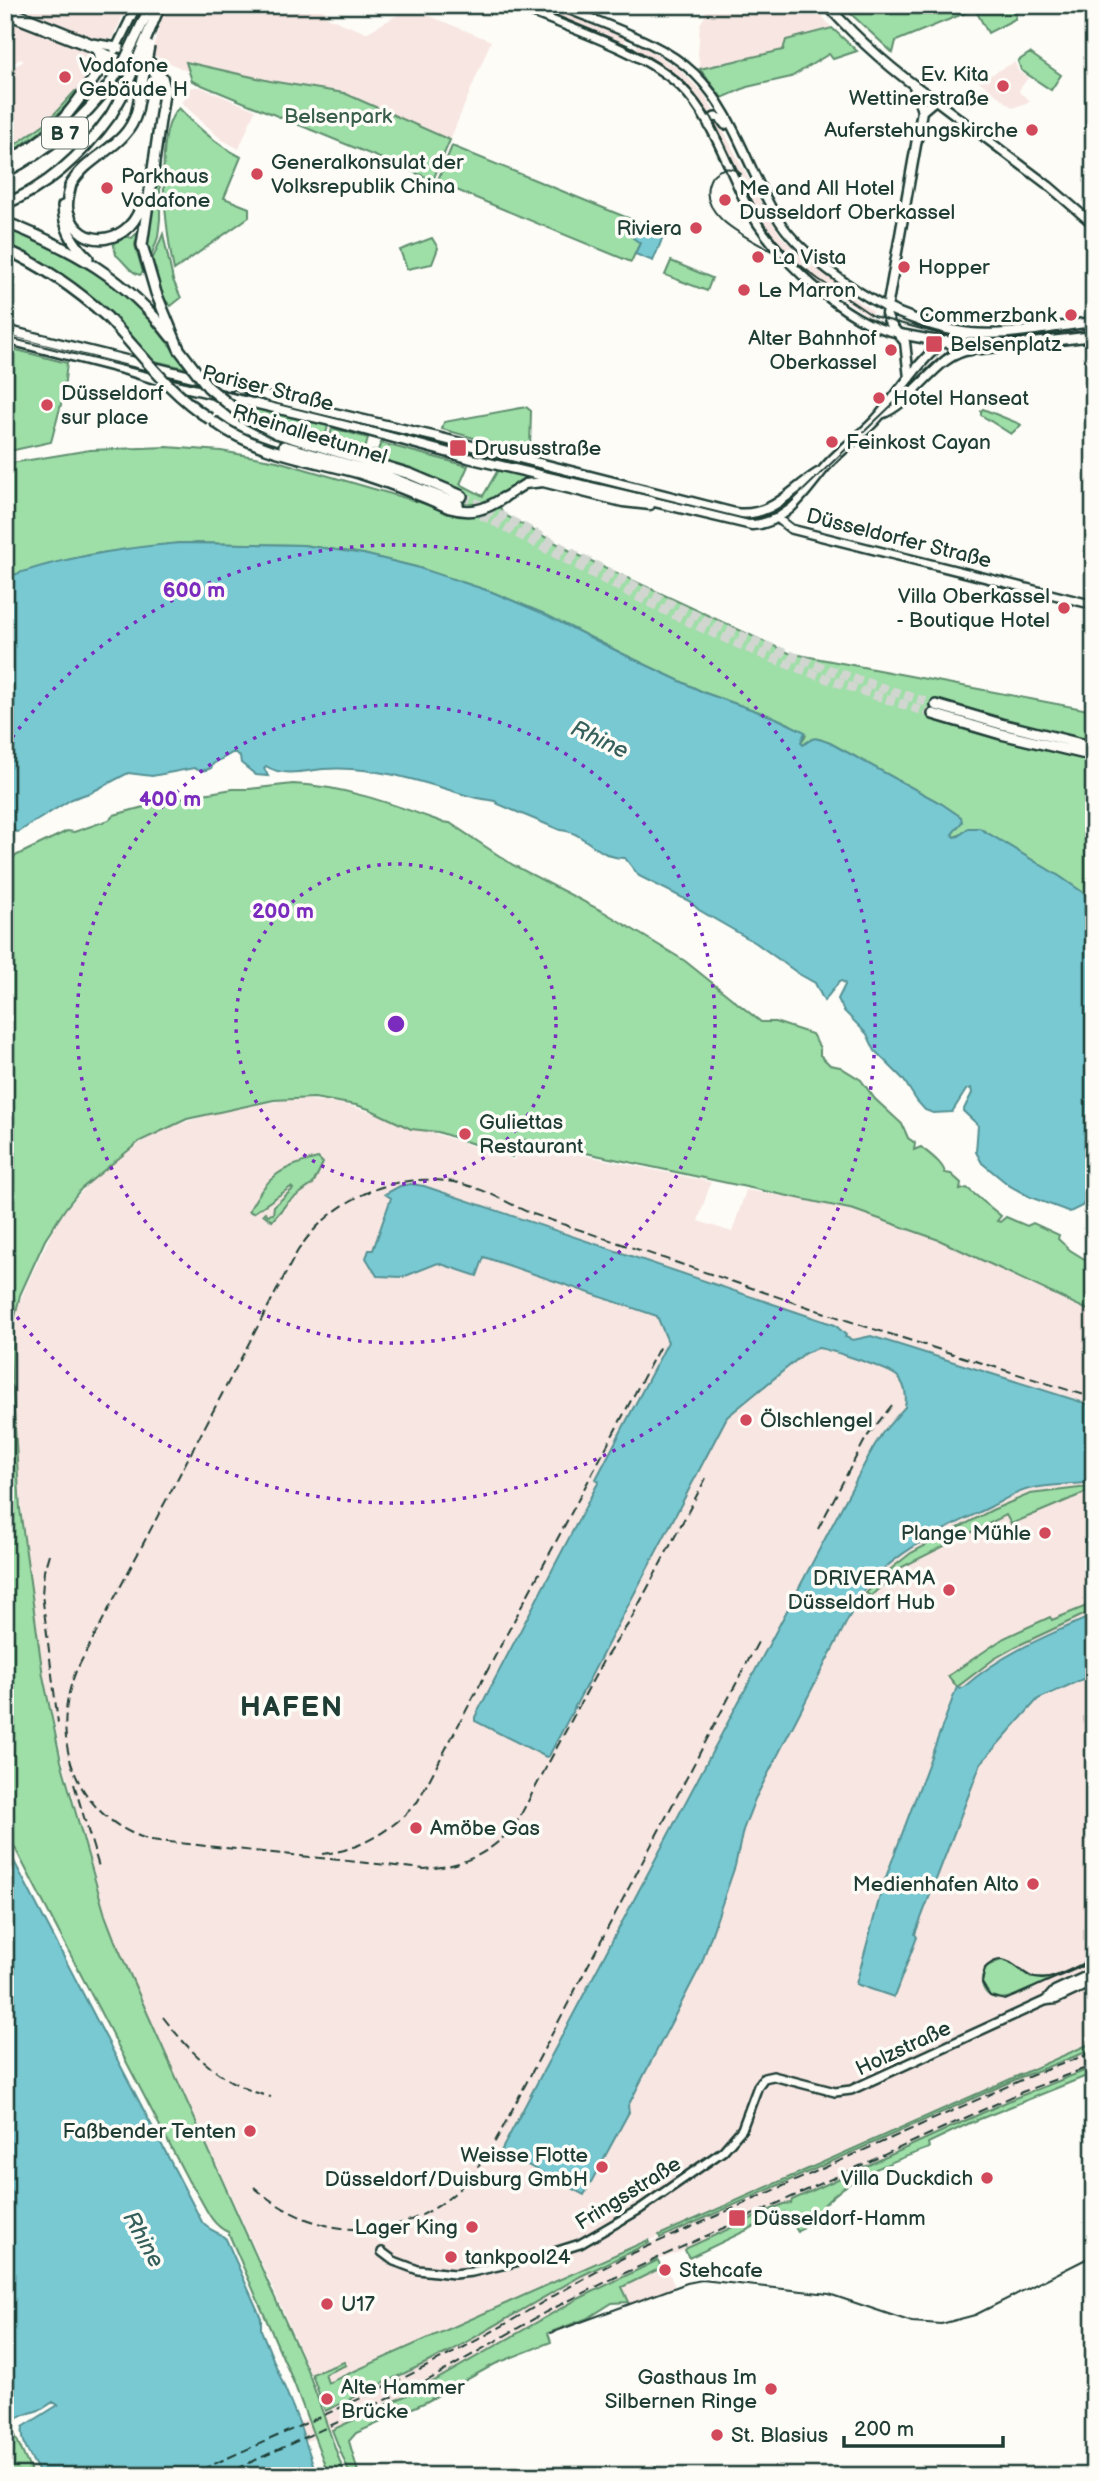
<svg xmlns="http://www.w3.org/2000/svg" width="1099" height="2481" font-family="'Balsamiq Sans',sans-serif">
	<rect width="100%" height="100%" fill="#fdfcf7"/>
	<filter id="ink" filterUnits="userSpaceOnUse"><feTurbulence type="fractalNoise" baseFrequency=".0143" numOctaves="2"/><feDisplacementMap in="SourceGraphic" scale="14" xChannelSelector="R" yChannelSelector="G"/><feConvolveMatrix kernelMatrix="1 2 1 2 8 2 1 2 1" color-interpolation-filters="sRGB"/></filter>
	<g filter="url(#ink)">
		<path fill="#f8e6e2" d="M 16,5 L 128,5 L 112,39 L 95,39 Z
			M 166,5 L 217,5 L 215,13 L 219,5 L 299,5 L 323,10 L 329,18 L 366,33 L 410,8 L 491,41 L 450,140 L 344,93 L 270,81 L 187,63 L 189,72 L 151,54 Z
			M 522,5 L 545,5 L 559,11 L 625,38 L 624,47 Z
			M 700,5 L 813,5 L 832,28 L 786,40 L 783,50 L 700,69 L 698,54 L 700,24 L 707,13 Z
			M 5,18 L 98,54 L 104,61 L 73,106 L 36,139 L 5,159 L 5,156 L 39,133 L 79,92 L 75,91 L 64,105 L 38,130 L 5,152 L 5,72 L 24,61 L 20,59 L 5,68 Z
			M 638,43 L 679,69 L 705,95 L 762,205 L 782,237 L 855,299 L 873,311 L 870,317 L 797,267 L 770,237 L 755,213 L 735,172 L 733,171 L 732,165 L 713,125 L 699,100 L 668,70 L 636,51 Z
			M 1015,62 L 1018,71 L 1028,78 L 1019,90 L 1020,93 L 1031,101 L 1013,108 L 979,81 Z
			M 191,87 L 200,87 L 255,110 L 239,149 L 221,139 L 182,103 Z
			M 1094,324 L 1094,334 L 982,346 L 972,338 Z
			M 301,1099 L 342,1104 L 368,1111 L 514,1160 L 521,1142 L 711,1182 L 698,1221 L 732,1232 L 746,1190 L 794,1198 L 853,1211 L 939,1241 L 1094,1314 L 1094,2042 L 317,2389 L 276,2295 L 121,1954 L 106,1915 L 63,1761 L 44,1676 L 24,1534 L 16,1443 L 14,1369 L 17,1309 L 27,1284 L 53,1230 L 66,1209 L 91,1181 L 128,1150 L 164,1129 L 210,1114 L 280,1101 Z
			M 1094,2049 L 1094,2067 L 1015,2098 L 828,2183 L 792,2203 L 680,2252 L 658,2260 L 576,2300 L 458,2369 L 375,2411 L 228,2476 L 179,2476 L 400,2377 L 449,2352 L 581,2276 L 624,2254 L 1021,2077 Z
			M 666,2266 L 674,2284 L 673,2288 L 630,2305 L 621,2287 Z"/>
		<path fill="#9edea7" stroke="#5e8e6e" stroke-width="2" d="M 870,5 L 1020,5 L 1017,7 L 1015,19 L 988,33 L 975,9 L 896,41 L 893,53 L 851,14 Z
			M 832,28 L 857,51 L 833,59 L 829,54 L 791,77 L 747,87 L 722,98 L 700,69 L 783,50 L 786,40 Z
			M 1030,53 L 1061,75 L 1051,90 L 1021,70 L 1018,61 Z
			M 186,62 L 270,81 L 344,93 L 450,140 L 433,180 L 192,81 Z
			M 75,91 L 79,92 L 75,97 L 39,133 L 5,156 L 5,152 L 47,122 Z
			M 179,108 C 198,128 216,144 241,157 L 224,198 L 249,208 L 249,217 L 174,270 C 167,238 152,130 179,108 Z
			M 160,144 L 160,219 L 158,237 L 149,262 L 146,251 Z
			M 452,146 L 640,223 L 640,243 L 631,262 L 437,182 Z
			M 5,226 L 79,260 L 131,297 L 189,369 L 150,360 L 102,307 L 62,274 L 5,245 Z
			M 138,232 L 135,245 L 143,272 L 140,275 C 130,273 124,261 116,255 L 113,241 L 125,236 L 132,238 Z
			M 163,234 L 173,280 L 181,298 L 171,306 L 161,296 L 150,265 Z
			M 432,238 L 438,248 L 432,264 L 407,269 L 400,250 Z
			M 671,261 L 712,278 L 707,291 L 665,275 Z
			M 5,347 L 67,363 L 63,397 L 51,442 L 5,452 Z
			M 248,407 L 328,426 L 324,440 L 317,442 L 275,429 L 245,414 L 247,410 L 244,408 Z
			M 526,407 L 531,411 L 530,450 L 527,453 L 442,429 L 444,422 Z
			M 983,409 L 1020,424 L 1021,425 L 1011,434 L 981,415 L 981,411 Z
			M 332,428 L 368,438 L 365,450 L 371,452 L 378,450 L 381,443 L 468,466 L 460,484 L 483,496 L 498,470 L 546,480 L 534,481 L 487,506 L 458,509 L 464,493 L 361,451 L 334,443 L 330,437 Z
			M 167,447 L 221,451 L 277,461 L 450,511 L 499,504 L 503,514 L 576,554 L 789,653 L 1094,711 L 1094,900 L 1059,876 L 979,828 L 954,837 L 952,834 L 961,817 L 942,804 L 830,743 C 816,738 817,735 803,745 L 801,742 L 806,735 L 789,724 L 776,718 L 705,693 L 621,653 L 542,613 L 492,592 L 416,567 L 363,554 L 303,545 L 180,543 L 94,554 L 47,565 L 5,578 L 5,464 L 90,450 Z
			M 293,784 C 345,786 395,805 442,822 L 450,823 L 513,865 L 604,912 L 685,961 L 761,1022 L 775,1022 L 812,1034 L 820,1048 L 820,1055 L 830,1065 L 840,1067 L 861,1080 L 875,1099 L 902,1124 L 908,1138 L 915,1143 L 914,1150 L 921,1147 C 929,1154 943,1163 945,1173 L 951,1174 L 961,1183 L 960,1190 L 967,1188 L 1001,1216 L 997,1221 L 1000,1222 L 1006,1217 L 1027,1226 L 1033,1223 L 1059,1235 L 1058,1239 L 1070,1250 L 1094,1265 L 1094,1313 L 939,1240 L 854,1210 L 520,1139 L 512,1157 L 438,1132 L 411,1129 L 369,1109 L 356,1105 L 314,1098 L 274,1100 L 187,1119 L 140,1141 L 81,1189 L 65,1209 L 45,1240 L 20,1295 L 14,1321 L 12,1378 L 20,1509 L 43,1676 L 61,1761 L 105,1915 L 115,1941 L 309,2374 L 345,2476 L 329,2476 L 294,2383 L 228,2232 C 207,2223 203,2197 189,2182 L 5,1829 L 5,949 L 12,942 L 10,925 L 5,923 L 5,861 L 67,831 L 74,832 L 109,820 L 114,815 L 173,799 L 233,789 L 249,789 Z
			M 318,1158 L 323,1163 L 313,1184 L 288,1202 L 272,1221 L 263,1214 L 265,1212 L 268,1215 L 273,1214 L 274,1206 L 293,1189 L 291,1187 L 253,1213 L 249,1211 C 267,1176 281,1167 318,1158 Z
			M 1088,1487 L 1094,1489 L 1011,1524 L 1006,1515 L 902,1567 L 871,1596 L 866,1593 L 892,1568 L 911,1553 L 992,1510 L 1030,1494 Z
			M 1094,1603 L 1094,1610 L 1017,1646 L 994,1659 L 957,1687 L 948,1676 L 1004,1638 L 1050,1617 L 1052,1620 Z
			M 1001,1960 L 1011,1963 L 1031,1978 L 1052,1978 C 1036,1986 994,2014 983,1987 C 980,1979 983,1973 987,1966 Z
			M 1094,2042 L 1094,2049 L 1021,2077 L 660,2238 L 659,2235 Z
			M 1094,2067 L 1094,2073 L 970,2123 L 928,2143 L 929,2148 C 896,2160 859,2173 832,2197 C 820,2208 811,2221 798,2232 L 785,2212 L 689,2258 L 685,2250 L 687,2248 L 783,2204 L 791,2203 L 792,2200 L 1015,2098 Z
			M 648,2240 L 649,2243 L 581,2276 L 449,2352 L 325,2411 L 312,2374 L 344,2362 L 346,2365 L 325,2374 L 328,2383 Z
			M 658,2260 L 661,2268 L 622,2287 L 629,2302 L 612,2303 L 588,2318 L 548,2333 L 551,2342 L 495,2364 L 426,2402 L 356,2433 L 349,2441 L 358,2472 L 364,2475 L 350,2475 L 332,2430 L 418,2390 L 576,2300 Z
			M 5,2413 L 33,2476 L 5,2476 Z"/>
		<path fill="#79c9d3" stroke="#559193" stroke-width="2" d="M 641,224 L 663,237 L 653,261 L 635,254 L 640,243 L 633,238 Z
			M 180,543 L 303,545 L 363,554 L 416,567 L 492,592 L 542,613 L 621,653 L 705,693 L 776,718 L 805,732 L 801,742 L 803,745 C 817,735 815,738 830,743 L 942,804 L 961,817 L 962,822 L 952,834 L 954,837 L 959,836 L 968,828 L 979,828 L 1059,876 L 1094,900 L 1094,1187 L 1082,1206 L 1070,1212 L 1030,1197 L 1010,1186 L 982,1163 L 976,1152 L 978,1125 L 963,1111 L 972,1093 L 971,1088 L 966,1090 L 952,1112 L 933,1113 L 925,1110 L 917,1101 L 903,1079 L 875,1051 L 867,1034 L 844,1011 L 838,999 L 845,985 L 844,982 L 840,981 L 824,1001 L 815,983 L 799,974 L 756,943 L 699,910 L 689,901 L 639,876 L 625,858 C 598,859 584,831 560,830 L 498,804 L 495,801 C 487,799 478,799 469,796 C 423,782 373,765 323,769 C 305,771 282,777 266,766 L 264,768 L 268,776 L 256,775 L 241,763 L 240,756 L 234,752 L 213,764 L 211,768 C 205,771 200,772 194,768 L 152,776 L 128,773 L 92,792 L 72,799 L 18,832 L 13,831 L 5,823 L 5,578 C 61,557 122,548 180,543 Z
			M 411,1184 L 424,1186 L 835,1325 L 846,1335 L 845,1337 L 853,1340 L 871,1336 L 1094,1406 L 1094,1482 C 1072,1485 1051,1484 1029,1489 C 1016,1492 1002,1501 990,1507 C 943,1530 892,1551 861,1594 L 755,1799 L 743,1830 L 735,1866 L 701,1965 L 628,2106 L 629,2112 L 584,2195 L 501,2151 L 873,1448 L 883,1432 L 905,1407 C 907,1396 905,1384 897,1376 C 887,1368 831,1350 818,1348 L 805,1353 L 727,1417 L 549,1756 L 546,1757 L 475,1721 L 475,1717 L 599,1481 L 596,1479 L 668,1342 L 657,1316 L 484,1257 L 477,1276 L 438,1263 L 403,1277 L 377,1276 L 366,1258 L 369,1250 L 373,1250 L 391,1198 L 385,1194 L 400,1186 Z
			M 1094,1615 L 1094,1674 L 1038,1699 L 981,1763 L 915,1934 L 917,1937 L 894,1997 L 856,1984 L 883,1885 L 957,1687 L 960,1689 L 964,1687 C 1001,1654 1048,1635 1094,1615 Z
			M 5,1844 L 202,2222 C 208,2231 219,2231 226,2239 L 261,2318 L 261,2330 L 298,2420 L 317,2476 L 41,2476 C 34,2461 20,2445 23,2427 L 58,2405 L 53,2402 L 42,2409 L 18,2417 L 14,2416 L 5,2397 Z"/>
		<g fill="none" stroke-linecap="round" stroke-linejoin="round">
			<path stroke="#d1d6d0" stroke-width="9" stroke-dasharray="9 4.5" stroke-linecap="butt" d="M 462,496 C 545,537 625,584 710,622 C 783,655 859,681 936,705
				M 469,509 C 546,547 620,590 698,626 C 774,662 854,689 933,714"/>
			<defs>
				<path id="tertiary" d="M 513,5 C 562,25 643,51 680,86 C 711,115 728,168 747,206 C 772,254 844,323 897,333
					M 558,5 C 602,24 661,41 695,74 C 736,114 749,175 780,222 C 800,253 854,291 887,308
					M 5,8 L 92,43 L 117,47 L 143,57 L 152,63 L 162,77
					M 5,14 L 128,62
					M 115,50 L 137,5
					M 143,66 L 155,76 L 159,83
					M 935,100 L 1049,186 L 1094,225
					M 709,126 L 710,120 L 715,117 L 720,118 L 725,125
					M 777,518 L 791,529 L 1094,605
					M 382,2252 L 394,2261 L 418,2270 L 454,2274 L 472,2272 L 545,2255 L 580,2244 L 640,2209 L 723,2151 L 742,2129 L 758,2086 L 764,2078 L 773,2076 L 835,2092 L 851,2090 L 1047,2000"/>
				<path id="secondary" d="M 827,5 C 859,41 895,73 935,100 L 922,111
					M 887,308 C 910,318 944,330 970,333 C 1004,337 1058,326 1094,322
					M 5,330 L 230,386
					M 900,334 L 981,349 L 1094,336
					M 5,339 L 126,370 L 171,384 L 331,421 L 468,458 L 752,525 C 784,524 803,495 822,471 C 838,450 863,436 880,415 C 897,395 922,356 944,342 C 951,338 961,336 969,333
					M 909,378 L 905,342 L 890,324 L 886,314 L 922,111 L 914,86
					M 226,380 L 274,399 L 437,437 L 735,513 C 772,518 790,490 818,473
					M 881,414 C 915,402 936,353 971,350
					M 503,498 L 525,484 L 543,482 L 623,502 L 650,505
					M 1047,2000 L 1055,1991 L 1094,1973
					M 1047,2000 L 1056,1999 L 1094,1981"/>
				<path id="trunk" d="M 98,52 L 103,66
					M 162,77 L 165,88 L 163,100 L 142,245 L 156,293 L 179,349
					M 5,162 C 61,135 75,103 110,56
					M 5,172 C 49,150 83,120 112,81
					M 71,184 C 69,193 66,202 68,211 C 79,254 134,244 142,201
					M 70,186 C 88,153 127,149 137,111
					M 5,204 C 50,186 83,154 111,115
					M 63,206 C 64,228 72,243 88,258
					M 5,222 C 73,249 126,278 171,337
					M 5,249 C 43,266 76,289 107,317
					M 243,416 L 276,433 L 410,474 L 462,496
					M 216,423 C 255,452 313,460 359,473 C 390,483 420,495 450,508 C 471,514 485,510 503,498
					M 284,446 L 384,475 L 458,504
					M 936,705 L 1001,724 L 1094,747
					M 933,714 L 1001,734 L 1094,756"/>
			</defs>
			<use href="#tertiary" stroke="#1f3d34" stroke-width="12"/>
			<use href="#secondary" stroke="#1f3d34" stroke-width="13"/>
			<use href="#trunk" stroke="#1f3d34" stroke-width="14"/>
			<use href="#tertiary" stroke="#fdfcf7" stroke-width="7"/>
			<use href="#secondary" stroke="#fdfcf7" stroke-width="8"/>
			<use href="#trunk" stroke="#fdfcf7" stroke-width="9"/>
			<path stroke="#1f3d34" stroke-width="2" d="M 531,5 L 634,48 L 668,69 L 686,84 L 712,118 L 764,226 L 786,254 L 818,279 L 873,316 L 970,342
				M 741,174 C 731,166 721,167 712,176 C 689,216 757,242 783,257
				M 5,337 L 749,520 L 775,514 L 788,505 L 948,351 L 961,346 L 1094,330
				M 1094,1958 C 1078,1965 1060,1977 1043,1979 C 1020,1981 1009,1944 985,1968 L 982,1983 L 990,1996 L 1005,2000 L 1094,1961
				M 551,2333 L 687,2283 L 702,2280 L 829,2294 L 912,2322 L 941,2324 L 975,2315 L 1094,2255"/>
			<path stroke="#1f3d34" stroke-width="2" stroke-dasharray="10 5" stroke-linecap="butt" d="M 706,1478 L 629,1623 L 603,1661 L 518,1820 C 496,1852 462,1867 424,1869 L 150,1840 C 76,1818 48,1740 76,1671 L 297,1252 C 332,1197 401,1167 466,1185 C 489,1191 509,1204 530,1213 L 864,1326 L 1094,1398
				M 818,1529 L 866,1438 L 892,1405
				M 49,1554 L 44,1571 L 42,1594 L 58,1723
				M 74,1784 L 99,1867
				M 323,1854 C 361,1850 394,1829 418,1801 L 660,1346
				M 163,2017 C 193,2056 223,2085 271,2097
				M 254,2187 C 313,2240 401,2246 460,2188 C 476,2172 490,2151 501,2131 L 758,1642
				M 187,2476 C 274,2437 362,2400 447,2356 C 510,2324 569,2284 633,2253 L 1035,2074 L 1094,2052
				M 221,2476 L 425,2382 L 546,2312 L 614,2278 L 1022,2092 L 1094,2065"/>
			<defs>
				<path id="trunk-bridge" d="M 112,81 L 125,60 L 151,5
					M 137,111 L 149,46
					M 111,115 L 124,92 L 158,10
					M 107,317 C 141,353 168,392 210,419
					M 179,349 L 208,387 L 243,416"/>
			</defs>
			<use href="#trunk-bridge" stroke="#1f3d34" stroke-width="14" stroke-linecap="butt"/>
			<use href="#trunk-bridge" stroke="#fdfcf7" stroke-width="9"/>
		</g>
	</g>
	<g fill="none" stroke="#7b2cbf" stroke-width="3.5" stroke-dasharray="3.5 7">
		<circle cx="396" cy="1024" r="160"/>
		<circle cx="396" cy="1024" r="319"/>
		<path d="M6 746A479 479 0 1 1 6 1302"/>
	</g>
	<g fill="#d1495b" stroke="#fdfcf7" stroke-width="2.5">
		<circle cx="65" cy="77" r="7"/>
		<circle cx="1003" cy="86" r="7"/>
		<circle cx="1032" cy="130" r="7"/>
		<circle cx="257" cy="174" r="7"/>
		<circle cx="107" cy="188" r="7"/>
		<circle cx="725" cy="200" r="7"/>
		<circle cx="696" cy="228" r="7"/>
		<circle cx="758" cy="257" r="7"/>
		<circle cx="904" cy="267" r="7"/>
		<circle cx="744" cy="290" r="7"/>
		<circle cx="1071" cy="315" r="7"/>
		<rect x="925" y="335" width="18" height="18" rx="3.5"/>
		<circle cx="891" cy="350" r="7"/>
		<circle cx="879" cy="398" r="7"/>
		<circle cx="47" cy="405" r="7"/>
		<circle cx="832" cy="442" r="7"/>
		<rect x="449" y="439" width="18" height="18" rx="3.5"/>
		<circle cx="1064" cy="608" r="7"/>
		<circle cx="465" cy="1134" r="7"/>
		<circle cx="746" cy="1420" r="7"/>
		<circle cx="1045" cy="1533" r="7"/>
		<circle cx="949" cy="1590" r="7"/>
		<circle cx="416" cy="1828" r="7"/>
		<circle cx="1033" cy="1884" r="7"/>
		<circle cx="250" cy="2131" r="7"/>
		<circle cx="602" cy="2167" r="7"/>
		<circle cx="987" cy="2178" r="7"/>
		<rect x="728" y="2209" width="18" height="18" rx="3.5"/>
		<circle cx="472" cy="2227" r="7"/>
		<circle cx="451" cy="2257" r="7"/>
		<circle cx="665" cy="2270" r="7"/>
		<circle cx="327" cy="2304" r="7"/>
		<circle cx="771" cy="2389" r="7"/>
		<circle cx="327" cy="2399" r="7"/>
		<circle cx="717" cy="2435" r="7"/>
	</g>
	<g text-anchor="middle" stroke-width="7" stroke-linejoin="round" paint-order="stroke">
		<rect fill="#fdfcf7" stroke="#62766e" stroke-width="2" x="42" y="117.5" width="46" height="31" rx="5"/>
		<g font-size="19" font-weight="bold" fill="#1f3d34">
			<text x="65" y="140">B 7</text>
		</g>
		<g font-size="21" fill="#1f3d34" stroke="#fdfcf7" text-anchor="start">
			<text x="79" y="72">Vodafone<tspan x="79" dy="24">Gebäude H</tspan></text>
			<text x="989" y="81" text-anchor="end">Ev. Kita<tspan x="989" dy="24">Wettinerstraße</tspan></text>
			<text x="1018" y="137" text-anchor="end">Auferstehungskirche</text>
			<text x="271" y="169">Generalkonsulat der<tspan x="271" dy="24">Volksrepublik China</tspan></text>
			<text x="121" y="183">Parkhaus<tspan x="121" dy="24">Vodafone</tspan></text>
			<text x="739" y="195">Me and All Hotel<tspan x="739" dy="24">Dusseldorf Oberkassel</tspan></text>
			<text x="682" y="235" text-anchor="end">Riviera</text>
			<text x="772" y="264">La Vista</text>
			<text x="918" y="274">Hopper</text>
			<text x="758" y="297">Le Marron</text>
			<text x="1057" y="322" text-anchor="end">Commerzbank</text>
			<text x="877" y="345" text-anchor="end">Alter Bahnhof<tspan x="877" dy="24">Oberkassel</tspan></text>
			<text x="950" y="351">Belsenplatz</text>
			<text x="61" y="400">Düsseldorf<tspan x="61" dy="24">sur place</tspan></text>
			<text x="893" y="405">Hotel Hanseat</text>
			<text x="846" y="449">Feinkost Cayan</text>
			<text x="474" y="455">Drususstraße</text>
			<text x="1050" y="603" text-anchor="end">Villa Oberkassel<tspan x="1050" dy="24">- Boutique Hotel</tspan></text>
			<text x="479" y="1129">Guliettas<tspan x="479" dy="24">Restaurant</tspan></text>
			<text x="760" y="1427">Ölschlengel</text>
			<text x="1031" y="1540" text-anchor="end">Plange Mühle</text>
			<text x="935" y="1585" text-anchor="end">DRIVERAMA<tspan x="935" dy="24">Düsseldorf Hub</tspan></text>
			<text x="430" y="1835">Amöbe Gas</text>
			<text x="1019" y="1891" text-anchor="end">Medienhafen Alto</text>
			<text x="236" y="2138" text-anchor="end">Faßbender Tenten</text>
			<text x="588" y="2162" text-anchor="end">Weisse Flotte<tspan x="588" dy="24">Düsseldorf/Duisburg GmbH</tspan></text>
			<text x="973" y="2185" text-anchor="end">Villa Duckdich</text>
			<text x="753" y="2225">Düsseldorf-Hamm</text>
			<text x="458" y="2234" text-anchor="end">Lager King</text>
			<text x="465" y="2264">tankpool24</text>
			<text x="679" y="2277">Stehcafe</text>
			<text x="341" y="2311">U17</text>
			<text x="757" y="2384" text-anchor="end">Gasthaus Im<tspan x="757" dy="24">Silbernen Ringe</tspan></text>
			<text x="341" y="2394">Alte Hammer<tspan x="341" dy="24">Brücke</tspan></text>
			<text x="731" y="2442">St. Blasius</text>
		</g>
		<g font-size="21" fill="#385d4b" stroke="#fdfcf7">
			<text x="338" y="123">Belsenpark</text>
		</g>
		<g font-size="21" fill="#1f3d34" stroke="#fdfcf7">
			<text transform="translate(268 388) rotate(14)" y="7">Pariser Straße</text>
			<text transform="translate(310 434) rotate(17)" y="7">Rheinalleetunnel</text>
			<text transform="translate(899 538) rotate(14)" y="7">Düsseldorfer Straße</text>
			<text transform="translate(903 2048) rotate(-25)" y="7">Holzstraße</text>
			<text transform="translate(628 2193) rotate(-32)" y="7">Fringsstraße</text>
		</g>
		<g font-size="23" font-style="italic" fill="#36605c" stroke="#fdfcf7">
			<text transform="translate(600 739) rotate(25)" y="8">Rhine</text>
			<text transform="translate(144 2239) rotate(61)" y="8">Rhine</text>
		</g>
		<g font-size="28" font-weight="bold" letter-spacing="2" fill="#1f3d34" stroke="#fdfcf7">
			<text x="292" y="1716">HAFEN</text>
		</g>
	</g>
	<circle cx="396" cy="1024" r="10" fill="#7b2cbf" stroke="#fdfcf7" stroke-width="3.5"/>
	<g font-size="21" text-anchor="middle" font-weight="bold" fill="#7b2cbf" stroke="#fdfcf7" stroke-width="7" stroke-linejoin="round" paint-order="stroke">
		<text x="194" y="597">600 m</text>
		<text x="170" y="806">400 m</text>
		<text x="283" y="918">200 m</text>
	</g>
	<rect width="1099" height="2481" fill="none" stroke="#fdfcf7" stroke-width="28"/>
	<rect x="14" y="14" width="1071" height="2453" fill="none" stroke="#1f3d34" stroke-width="2.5" filter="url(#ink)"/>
	<path d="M844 2436v10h159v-10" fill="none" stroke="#1f3d34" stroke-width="3.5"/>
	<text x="854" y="2436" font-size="21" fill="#1f3d34" stroke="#fdfcf7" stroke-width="5" paint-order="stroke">200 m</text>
</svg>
